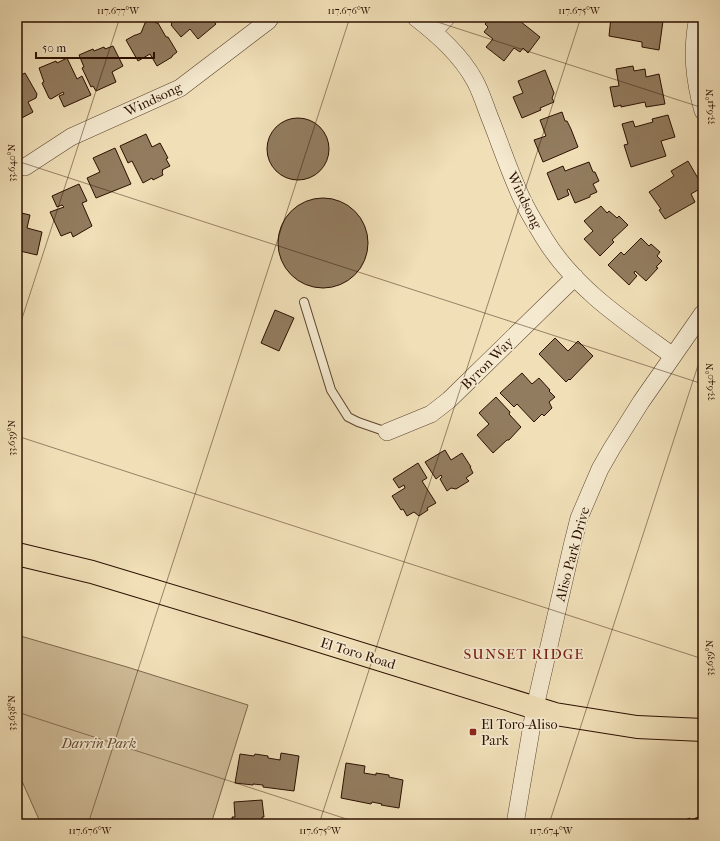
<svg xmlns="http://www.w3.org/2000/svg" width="720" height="841" font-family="'IM FELL French Canon',serif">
	<rect width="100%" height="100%" fill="#f0dfb7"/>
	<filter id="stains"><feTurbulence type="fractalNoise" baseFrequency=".005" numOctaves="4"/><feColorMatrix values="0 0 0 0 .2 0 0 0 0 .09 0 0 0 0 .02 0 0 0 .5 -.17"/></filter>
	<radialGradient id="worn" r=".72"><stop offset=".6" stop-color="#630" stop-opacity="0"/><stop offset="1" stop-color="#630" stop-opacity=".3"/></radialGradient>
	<path fill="#cfbc98" stroke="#7e664c" d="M 17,635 L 127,667 L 248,705 L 211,824 L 41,824 L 17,770 Z"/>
	<path fill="#927c5f" stroke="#2c1000" d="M 167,17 L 210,17 L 216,24 L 198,39 L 190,29 L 181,37 L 171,25 L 172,24 Z
		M 491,17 L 517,17 L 516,18 L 540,37 L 528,53 L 523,48 L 520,52 L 514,48 L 504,61 L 486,47 L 493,39 L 484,32 L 488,27 L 485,24 Z
		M 611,17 L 651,17 L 651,19 L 663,21 L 659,50 L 642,47 L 642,42 L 609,36 Z
		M 153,18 L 156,23 L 158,23 L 166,37 L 168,37 L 177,52 L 172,56 L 172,57 L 157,66 L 150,54 L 138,61 L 126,40 L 135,35 L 136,35 L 141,33 L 145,23 Z
		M 113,46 L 123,66 L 112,72 L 116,82 L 96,91 L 93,86 L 91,87 L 82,68 L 84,67 L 79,55 L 93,49 L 94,51 L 104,47 L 105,49 Z
		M 67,58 L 77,79 L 82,76 L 91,95 L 64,107 L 59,96 L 64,94 L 63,92 L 51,99 L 49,98 L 42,83 L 44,82 L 39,68 L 56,61 L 57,63 Z
		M 633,66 L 634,71 L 645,69 L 646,77 L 659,74 L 665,104 L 646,107 L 645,102 L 621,107 L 621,105 L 614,107 L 610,87 L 619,86 L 616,69 Z
		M 545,70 L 554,93 L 552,98 L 554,102 L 540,108 L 541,110 L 522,118 L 513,97 L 523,93 L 518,81 Z
		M 25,73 L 37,94 L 36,98 L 28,102 L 33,112 L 18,120 L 17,77 Z
		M 562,112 L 565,121 L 567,121 L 571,129 L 578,147 L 543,162 L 534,140 L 546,136 L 540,120 Z
		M 668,115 L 675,137 L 661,141 L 666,156 L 631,167 L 624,145 L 628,144 L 622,124 L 633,121 L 635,127 L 653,122 L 652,119 Z
		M267 149a31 31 0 1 1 62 0a31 31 0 1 1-62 0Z
		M 146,134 L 152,147 L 160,143 L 168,158 L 166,159 L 170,166 L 162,170 L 163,171 L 162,172 L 163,175 L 153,180 L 152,178 L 143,183 L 132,161 L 128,163 L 120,146 Z
		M 115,148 L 131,184 L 96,198 L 87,178 L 100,172 L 93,158 Z
		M 688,161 L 703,187 L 691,194 L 695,202 L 665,219 L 659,210 L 661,209 L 649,192 L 674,176 L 671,171 Z
		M 589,162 L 593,172 L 595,172 L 599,181 L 593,184 L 597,192 L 590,195 L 590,197 L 575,203 L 569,189 L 567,190 L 569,195 L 558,200 L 547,173 L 563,166 L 565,171 Z
		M 79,184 L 87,201 L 82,203 L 92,226 L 73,237 L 71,232 L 61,236 L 50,212 L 64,207 L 62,205 L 57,207 L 52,196 Z
		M278 243a45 45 0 1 1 90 0a45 45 0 1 1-90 0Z
		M 601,206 L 607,213 L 609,211 L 617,218 L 619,216 L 628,225 L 612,240 L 614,242 L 600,256 L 584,239 L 593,231 L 584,221 Z
		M 17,212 L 30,215 L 27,228 L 42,232 L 37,255 L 20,251 L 17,253 Z
		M 641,238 L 649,246 L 651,244 L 660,252 L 657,256 L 662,261 L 656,267 L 658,268 L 646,281 L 635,271 L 634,273 L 637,276 L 629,285 L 608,265 L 621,252 L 624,255 Z
		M 275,310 L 294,318 L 279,351 L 261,343 Z
		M 555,338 L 568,351 L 578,341 L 593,356 L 570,380 L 569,379 L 566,382 L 539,354 Z
		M 522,373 L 532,384 L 539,378 L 550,390 L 549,391 L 555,397 L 549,402 L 552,408 L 544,416 L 542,414 L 534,422 L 517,404 L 514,407 L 500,393 Z
		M 496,397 L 510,412 L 509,414 L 521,427 L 509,440 L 507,440 L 493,453 L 477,435 L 489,424 L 479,413 Z
		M 445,450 L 451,460 L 462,453 L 471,467 L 470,467 L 473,473 L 466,478 L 469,481 L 456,489 L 451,488 L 447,491 L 440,479 L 442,477 L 441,475 L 436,479 L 425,462 Z
		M 418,463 L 427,478 L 422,481 L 436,503 L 427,508 L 428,510 L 419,516 L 414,512 L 407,516 L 403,509 L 401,510 L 392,496 L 405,488 L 404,485 L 399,488 L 393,479 Z
		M 281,753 L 299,756 L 294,791 L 263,787 L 263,785 L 253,784 L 253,785 L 235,783 L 240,754 L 254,756 L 255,754 L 268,756 L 268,758 L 280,760 Z
		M 346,763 L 365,766 L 364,773 L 376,775 L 376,773 L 389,775 L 389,777 L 403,780 L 399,808 L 381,805 L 382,804 L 372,802 L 371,804 L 341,798 Z
		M 262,800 L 264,817 L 262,817 L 263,824 L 233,824 L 232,817 L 235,817 L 234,802 Z
		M 703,815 L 703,824 L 677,823 L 690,818 L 691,820 Z
		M 387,819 L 389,824 L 376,824 Z"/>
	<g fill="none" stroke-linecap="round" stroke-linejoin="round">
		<defs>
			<path id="service" d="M 304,302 L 331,390 L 348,417 L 358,422 L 387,432"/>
			<path id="minor" d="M 415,17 C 438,35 461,55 475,81 C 482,94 486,109 492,123 C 502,149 511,176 523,201 C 529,214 537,226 544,238 C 575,289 626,322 673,356
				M 698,17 C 691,50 694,79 703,111
				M 434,31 L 447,17
				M 25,167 L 71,137 L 180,88 L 268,21 L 271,17
				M 387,432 L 431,414 L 449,400 L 575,277
				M 515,824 L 535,707 L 572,546 L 579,518 L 600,469 L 612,448 L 641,402 L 703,313"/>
			<path id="primary" d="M 17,554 L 92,572 L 291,632 L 555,714 L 637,727 L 703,730"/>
		</defs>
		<use href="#service" stroke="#5d442e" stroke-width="10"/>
		<use href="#minor" stroke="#5d442e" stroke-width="18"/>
		<use href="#primary" stroke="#2c1000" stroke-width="24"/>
		<use href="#service" stroke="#f5ead0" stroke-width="8"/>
		<use href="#minor" stroke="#f5ead0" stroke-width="17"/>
		<use href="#primary" stroke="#f0dfb7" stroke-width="22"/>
	</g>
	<path fill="none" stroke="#2c1000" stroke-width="1" stroke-opacity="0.45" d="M 422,17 L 703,108M 17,161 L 703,384M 17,334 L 120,17M 17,436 L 703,659M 17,712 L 362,824M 88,824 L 350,17M 319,824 L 581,17M 549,824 L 703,350"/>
	<rect fill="#8f2418" stroke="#f5ead0" stroke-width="1.5" x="469" y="728" width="8" height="8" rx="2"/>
	<g text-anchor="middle" stroke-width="3.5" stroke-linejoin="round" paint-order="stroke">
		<g font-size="14" fill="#2c1000" stroke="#f5ead0">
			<text transform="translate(153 99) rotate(-25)" y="5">Windsong</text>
			<text transform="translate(525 200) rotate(64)" y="5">Windsong</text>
			<text transform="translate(487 363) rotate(-45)" y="5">Byron Way</text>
			<text transform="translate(572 554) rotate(-75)" y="5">Aliso Park Drive</text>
			<text transform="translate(358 653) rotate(17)" y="5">El Toro Road</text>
		</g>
		<g font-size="14" fill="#2c1000" stroke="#f5ead0" text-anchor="start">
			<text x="481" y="729">El Toro-Aliso<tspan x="481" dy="16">Park</tspan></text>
		</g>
		<g font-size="14" font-style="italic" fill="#654c35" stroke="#f5ead0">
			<text x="99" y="748">Darrin Park</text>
		</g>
		<g font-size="15" letter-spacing="1" fill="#7a1f14" stroke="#f5ead0">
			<text x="524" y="659">SUNSET RIDGE</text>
		</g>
	</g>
	<rect width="720" height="841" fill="none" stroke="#f0dfb7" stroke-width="44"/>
	<path d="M36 52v6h118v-6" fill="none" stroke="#2c1000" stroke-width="2"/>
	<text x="42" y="52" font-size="12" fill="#2c1000" stroke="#f5ead0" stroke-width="3" paint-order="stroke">50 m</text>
	<rect x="22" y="22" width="676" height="797" fill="none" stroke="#2c1000" stroke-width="1.5"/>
	<g font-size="10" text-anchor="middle" fill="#2c1000">
		<text x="118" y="14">117.677°W</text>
		<text x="349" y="14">117.676°W</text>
		<text x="579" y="14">117.675°W</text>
		<text transform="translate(709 107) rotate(-90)" y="4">33.641°N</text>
		<text transform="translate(11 163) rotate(-90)" y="4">33.640°N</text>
		<text transform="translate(709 382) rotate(-90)" y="4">33.640°N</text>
		<text transform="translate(11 438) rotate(-90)" y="4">33.639°N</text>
		<text transform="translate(709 658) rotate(-90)" y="4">33.639°N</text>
		<text transform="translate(11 713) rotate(-90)" y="4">33.638°N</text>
		<text x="90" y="834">117.676°W</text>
		<text x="320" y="834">117.675°W</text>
		<text x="551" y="834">117.674°W</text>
	</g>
	<rect width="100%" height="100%" filter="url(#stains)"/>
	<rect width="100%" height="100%" fill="url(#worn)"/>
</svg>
